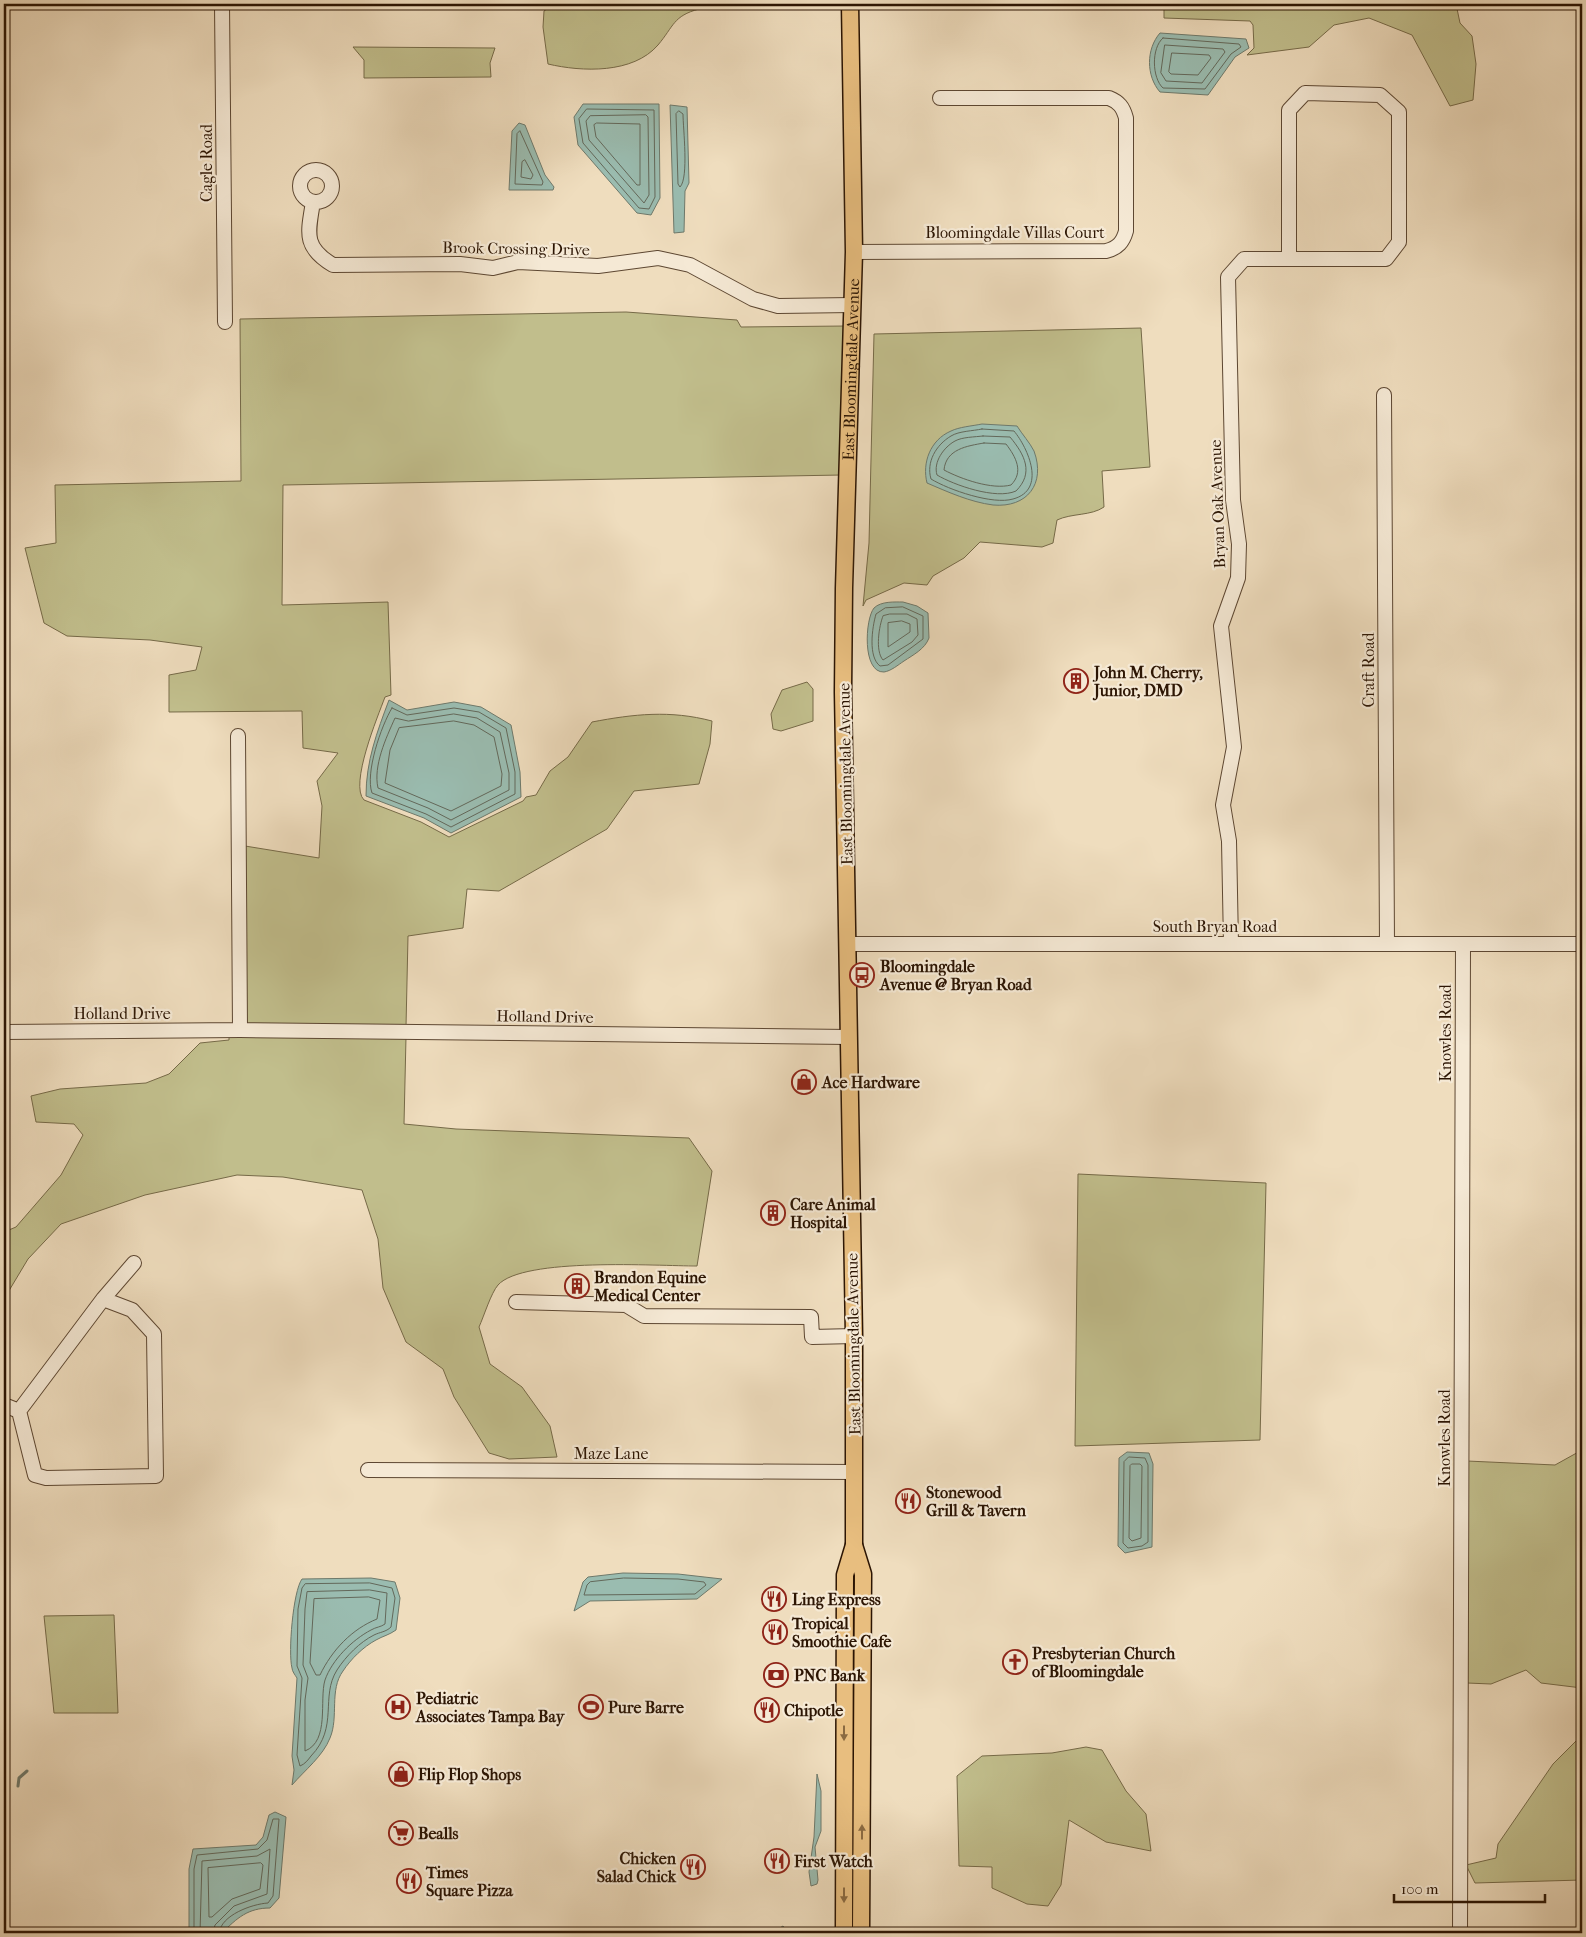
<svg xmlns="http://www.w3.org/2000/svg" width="1586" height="1937" font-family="'IM FELL French Canon',serif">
	<rect width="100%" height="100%" fill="#efddbe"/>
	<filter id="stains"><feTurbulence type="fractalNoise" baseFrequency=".004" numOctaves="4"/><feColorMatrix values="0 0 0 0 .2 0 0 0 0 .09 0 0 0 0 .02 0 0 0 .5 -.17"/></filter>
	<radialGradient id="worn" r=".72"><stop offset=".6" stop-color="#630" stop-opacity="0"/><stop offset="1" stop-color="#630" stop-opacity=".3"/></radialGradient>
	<path fill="#c1be8c" stroke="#766a48" d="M 554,4 L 700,4 L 699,9 C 673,16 674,26 658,45 C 633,74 582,72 548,64 L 543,27 L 544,11 Z
		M 1164,4 L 1456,4 L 1460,23 L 1472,36 L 1476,64 L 1473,100 L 1450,106 L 1412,35 L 1369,18 L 1334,25 L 1309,47 L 1247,55 L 1254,48 L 1253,25 L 1250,21 L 1164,18 Z
		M 353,47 L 495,48 L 490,63 L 491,77 L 364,78 L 364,60 Z
		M 626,312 L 737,320 L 741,327 L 846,326 L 842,475 L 283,485 L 282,605 L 388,602 L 391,695 L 385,697 C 378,716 349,785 364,800 L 421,822 L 449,837 L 523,801 L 526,797 L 536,795 L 550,771 L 568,757 L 592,722 C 634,714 670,710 712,721 L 710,744 L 699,784 L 634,791 L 607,829 L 499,891 L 467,889 L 463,928 L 408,936 L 406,1027 L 246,1025 L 245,846 L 319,858 L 322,806 L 317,781 L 338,753 L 303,748 L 302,711 L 169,712 L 169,675 L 196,670 L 202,647 L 150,640 L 67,636 L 44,623 L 25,548 L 56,543 L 55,485 L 241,481 L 240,319 Z
		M 1141,328 L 1150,467 L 1102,471 L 1104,507 C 1091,516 1072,513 1057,520 L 1053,543 L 1042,547 L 980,542 L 964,558 L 933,576 L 927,585 L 904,583 L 866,600 L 863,606 L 869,543 L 874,334 Z
		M 807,682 L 813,689 L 813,721 L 781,731 L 773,729 L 771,714 L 782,690 Z
		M 229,1036 L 406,1037 L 404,1124 L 456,1129 L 689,1138 L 712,1171 L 697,1266 C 658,1266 523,1257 498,1285 C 491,1293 484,1316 479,1327 L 490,1364 L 522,1387 L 550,1426 L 557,1457 L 509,1459 L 489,1453 L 454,1397 L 443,1369 L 406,1342 L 383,1288 L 378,1239 L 362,1190 L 283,1177 L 237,1175 L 145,1195 L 61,1224 L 28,1259 L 4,1299 L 4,1232 L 16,1227 L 61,1175 L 83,1135 L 74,1124 L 36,1122 L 31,1096 L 60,1089 L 146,1083 L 169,1074 L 200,1043 L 229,1040 Z
		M 1078,1174 L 1266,1183 L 1260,1440 L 1075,1446 Z
		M 1582,1450 L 1582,1688 L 1541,1683 L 1526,1670 L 1491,1684 L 1467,1683 L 1467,1461 L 1555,1465 Z
		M 114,1615 L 118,1713 L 54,1713 L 44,1616 Z
		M 1582,1735 L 1582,1880 L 1475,1883 L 1466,1865 L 1496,1858 L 1498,1844 L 1553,1764 Z
		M 1086,1747 L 1102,1750 L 1126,1791 L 1146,1814 L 1151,1851 L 1106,1842 L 1069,1820 L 1061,1885 L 1048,1906 L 1027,1904 L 992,1888 L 992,1867 L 959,1866 L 957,1776 L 982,1756 L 1052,1753 Z"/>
	<path fill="#9abcb0" stroke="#6e796b" d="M 1160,33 L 1246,39 L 1249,48 L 1235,57 L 1208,95 L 1160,92 C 1146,76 1146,49 1160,33 Z
		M 583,104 L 659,104 L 660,198 L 651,215 L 637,213 L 578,145 L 574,117 Z
		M 670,105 L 687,107 L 689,183 L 685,191 L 684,232 L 674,233 Z
		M 519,123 L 525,125 L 545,175 L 554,187 L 553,190 L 509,190 L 512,131 Z
		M 982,424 L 1017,426 C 1022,434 1030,443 1034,451 C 1046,484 1027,508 993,505 C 970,502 948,492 927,483 C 922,463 930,440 951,431 C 959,427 972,426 982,424 Z
		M 903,602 L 917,606 L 928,613 L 929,638 C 925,649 913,655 904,661 C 898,665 891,671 884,672 C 862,673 865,619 874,608 C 881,601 895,602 903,602 Z
		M 389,700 L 407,710 L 454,702 L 481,707 L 511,725 L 520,772 L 521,797 L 451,833 L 424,818 L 366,796 C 366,761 377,732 389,700 Z
		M 1127,1452 L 1149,1453 L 1153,1464 L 1152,1547 L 1125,1553 L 1118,1546 L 1119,1458 Z
		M 623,1573 L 678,1574 L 722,1579 L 697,1599 L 590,1601 L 574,1611 L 583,1582 L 588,1577 Z
		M 371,1578 L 395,1582 L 400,1598 L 396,1630 C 389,1635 383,1636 376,1640 C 363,1647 351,1659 343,1671 C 329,1690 339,1717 330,1738 C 323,1756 305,1770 292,1785 L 294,1770 L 292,1756 L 297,1678 C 295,1675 292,1671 292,1668 C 288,1653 293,1591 302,1579 Z
		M 817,1774 L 821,1791 L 821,1831 L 815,1847 L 818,1880 L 817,1884 L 811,1886 L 809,1872 L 814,1837 Z
		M 275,1812 L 286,1817 L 279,1898 L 270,1908 C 248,1908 237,1918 222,1933 L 189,1933 L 189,1869 L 193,1849 L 256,1845 L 263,1837 L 269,1815 Z
		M 783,1926 L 786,1930 L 784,1933 L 725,1933 L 731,1930 L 778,1929 Z"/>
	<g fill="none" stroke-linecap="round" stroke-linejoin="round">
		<path stroke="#63685a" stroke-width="1" d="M 1163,38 L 1239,44 L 1241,47 L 1231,54 L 1205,89 L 1163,88 C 1152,78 1151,48 1163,38 Z
			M 1165,45 L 1223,49 L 1225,52 L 1202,83 L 1166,81 L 1161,73 Z
			M 1172,53 L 1209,55 L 1211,58 L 1198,75 L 1171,74 L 1169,72 Z
			M 587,109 L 654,110 L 655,197 L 649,209 L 639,208 L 583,143 L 579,119 Z
			M 679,111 L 683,114 C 683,128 689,178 680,187 L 678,184 L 676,114 Z
			M 646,115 L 648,117 L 649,195 L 644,203 L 589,140 L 586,121 L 590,116 Z
			M 597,123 L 640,124 L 640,185 L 637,185 L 596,137 L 594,125 Z
			M 520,131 L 543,182 L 542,185 L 515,184 L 517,134 Z
			M 525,160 L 533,175 L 531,179 L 521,177 L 522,162 Z
			M 982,429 L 1014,431 C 1028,448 1047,490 1013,499 C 993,505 949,490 931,479 C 926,462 936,445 951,436 C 959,431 973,431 982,429 Z
			M 983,436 L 1010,437 C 1025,455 1034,473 1016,491 C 996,500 954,485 937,475 C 933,462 944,447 955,441 C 962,437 975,437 983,436 Z
			M 984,443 L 1006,444 C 1016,457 1024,472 1011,485 C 992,490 961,479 944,470 C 946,449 967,446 984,443 Z
			M 903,607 L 923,616 L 923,639 L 888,665 L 880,666 C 868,657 872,628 876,614 L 885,608 Z
			M 890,614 L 907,614 L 917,619 L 918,635 L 912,642 L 883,660 C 875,651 879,626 883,616 Z
			M 902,621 L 910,624 L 910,632 L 888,647 L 888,623 Z
			M 392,708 L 407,715 L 454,708 L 479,712 L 506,728 L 515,772 L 515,794 L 451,827 L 426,814 L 372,793 C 365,773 381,726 392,708 Z
			M 454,714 L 477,718 L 500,732 L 509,773 L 509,790 L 451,820 L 428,808 L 378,788 C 373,766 386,738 395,718 L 408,721 Z
			M 454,721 L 474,725 L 494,737 L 502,774 L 501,786 L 451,811 L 385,783 L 390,750 L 399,728 Z
			M 1129,1457 L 1145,1458 L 1148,1465 L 1148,1542 L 1142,1546 L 1128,1548 L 1123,1543 L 1124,1462 Z
			M 1132,1464 L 1140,1464 L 1142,1466 L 1141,1538 L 1132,1541 L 1129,1538 L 1130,1466 Z
			M 624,1578 L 678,1579 L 704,1582 L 706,1585 L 695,1594 L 584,1595 L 587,1585 L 590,1582 Z
			M 370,1583 L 392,1588 L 395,1598 L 391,1627 C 386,1632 380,1632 374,1635 C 360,1642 346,1656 337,1670 C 320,1697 339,1727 311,1756 C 308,1760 305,1764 300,1766 L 297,1755 L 302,1678 L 297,1666 L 298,1609 L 302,1588 L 305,1584 Z
			M 370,1590 L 387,1593 L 385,1624 C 381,1627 376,1627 371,1630 C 352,1640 332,1660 325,1680 C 319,1700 330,1741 305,1751 L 305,1700 L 308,1678 L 303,1665 L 305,1609 L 307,1592 Z
			M 369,1597 L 380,1600 L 377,1619 C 352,1629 332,1650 320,1675 L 316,1675 L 310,1663 L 314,1599 Z
			M 261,1863 L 263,1865 L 260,1889 L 232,1899 L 212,1917 L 209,1917 L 208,1868 Z
			M 194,1933 L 194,1869 L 197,1855 L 258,1849 L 267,1840 L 273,1819 L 279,1819 L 273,1896 L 268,1903 C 252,1904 221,1915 219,1933
			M 200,1933 L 202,1861 L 257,1856 L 270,1849 L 267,1894 L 234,1906 L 215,1925 L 213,1933"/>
		<path stroke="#6e796b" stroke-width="3" d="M 18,1786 L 19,1778 L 27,1771"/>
		<defs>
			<path id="minor" d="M 222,4 L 225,322
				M 1305,93 L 1380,95 L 1399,112 L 1399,242 L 1386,259 L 1289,259 L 1289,110 Z
				M300 186a16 16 0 1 1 32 0a16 16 0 1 1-32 0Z
				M 313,202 C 308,233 303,247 333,265 L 460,264 L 493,268 L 518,262 L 598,266 L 658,258 L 690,265 L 753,299 L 778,306 L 852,305
				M 854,252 L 1106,251 C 1118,248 1123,242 1126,231 L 1126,118 C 1123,107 1119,102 1109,98 L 940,98
				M 1384,395 L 1387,944
				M 238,736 L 240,1030
				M 848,944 L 1582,944
				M 1231,944 L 1229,841 L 1223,805 L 1234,747 L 1221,626 L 1238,578 L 1239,544 L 1233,500 L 1228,277 L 1244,259 L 1289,259
				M 4,1032 L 240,1030 L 849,1037
				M 103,1299 L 132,1310 L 154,1334 L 156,1476 L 46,1478 L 35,1475 L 19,1411 L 103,1299 L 134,1263
				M 516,1302 L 626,1305 L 644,1316 L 811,1317 L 812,1337 L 854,1336
				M 4,1405 L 19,1411
				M 368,1470 L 854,1472
				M 1460,1933 L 1463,944"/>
			<g id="major">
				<path d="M 854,1545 L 863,1574 L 861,1933"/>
				<path id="s1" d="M 844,1933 L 845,1575 L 854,1545 L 854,1336 L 843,692 L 844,588 L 854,252 L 850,4"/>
			</g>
		</defs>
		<use href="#minor" stroke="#5d4732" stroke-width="16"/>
		<use href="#major" stroke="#2c1503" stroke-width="19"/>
		<use href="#minor" stroke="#f5e9d5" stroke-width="14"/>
		<use href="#major" stroke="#e8be7f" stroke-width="16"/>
	</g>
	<defs><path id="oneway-solid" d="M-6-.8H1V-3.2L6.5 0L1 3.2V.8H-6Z" transform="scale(1.25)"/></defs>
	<g fill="#8a6a41">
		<use href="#oneway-solid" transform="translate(844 1733) rotate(90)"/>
		<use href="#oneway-solid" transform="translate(862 1832) rotate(-90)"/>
		<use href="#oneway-solid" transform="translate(844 1895) rotate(90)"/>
	</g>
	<defs>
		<symbol id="building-ring" viewBox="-11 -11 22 22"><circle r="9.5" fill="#f5e9d5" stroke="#8f2418" stroke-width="1.5"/><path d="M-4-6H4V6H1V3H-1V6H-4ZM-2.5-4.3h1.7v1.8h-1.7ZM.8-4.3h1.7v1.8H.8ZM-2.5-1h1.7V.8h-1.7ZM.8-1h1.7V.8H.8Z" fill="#8f2418"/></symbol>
		<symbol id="bus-ring" viewBox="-11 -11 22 22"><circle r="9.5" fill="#f5e9d5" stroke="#8f2418" stroke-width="1.5"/><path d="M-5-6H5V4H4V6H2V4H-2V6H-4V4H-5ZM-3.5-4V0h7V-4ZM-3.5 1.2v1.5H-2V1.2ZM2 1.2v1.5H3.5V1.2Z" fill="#8f2418"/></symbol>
		<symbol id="shop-ring" viewBox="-11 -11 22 22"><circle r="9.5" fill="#f5e9d5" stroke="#8f2418" stroke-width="1.5"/><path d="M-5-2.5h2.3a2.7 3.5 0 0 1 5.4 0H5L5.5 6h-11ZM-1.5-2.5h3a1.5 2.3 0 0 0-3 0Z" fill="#8f2418"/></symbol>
		<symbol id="restaurant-ring" viewBox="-11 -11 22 22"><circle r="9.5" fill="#f5e9d5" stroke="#8f2418" stroke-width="1.5"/><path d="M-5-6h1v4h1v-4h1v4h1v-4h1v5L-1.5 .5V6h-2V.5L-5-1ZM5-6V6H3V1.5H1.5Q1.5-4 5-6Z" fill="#8f2418"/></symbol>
		<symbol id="church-ring" viewBox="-11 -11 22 22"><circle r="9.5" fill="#f5e9d5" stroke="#8f2418" stroke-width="1.5"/><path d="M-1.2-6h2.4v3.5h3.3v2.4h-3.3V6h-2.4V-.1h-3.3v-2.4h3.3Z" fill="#8f2418"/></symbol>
		<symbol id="bank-ring" viewBox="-11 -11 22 22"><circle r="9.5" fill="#f5e9d5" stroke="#8f2418" stroke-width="1.5"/><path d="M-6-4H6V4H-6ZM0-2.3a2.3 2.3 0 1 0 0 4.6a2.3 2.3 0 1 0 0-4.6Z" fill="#8f2418"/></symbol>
		<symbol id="hospital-ring" viewBox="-11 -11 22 22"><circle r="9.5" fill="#f5e9d5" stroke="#8f2418" stroke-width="1.5"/><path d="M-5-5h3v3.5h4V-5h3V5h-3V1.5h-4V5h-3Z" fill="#8f2418"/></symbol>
		<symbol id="stadium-ring" viewBox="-11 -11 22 22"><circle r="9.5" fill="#f5e9d5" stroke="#8f2418" stroke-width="1.5"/><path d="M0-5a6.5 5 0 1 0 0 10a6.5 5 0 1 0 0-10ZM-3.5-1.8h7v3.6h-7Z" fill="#8f2418"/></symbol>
		<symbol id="supermarket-ring" viewBox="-11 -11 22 22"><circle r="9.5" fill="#f5e9d5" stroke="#8f2418" stroke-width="1.5"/><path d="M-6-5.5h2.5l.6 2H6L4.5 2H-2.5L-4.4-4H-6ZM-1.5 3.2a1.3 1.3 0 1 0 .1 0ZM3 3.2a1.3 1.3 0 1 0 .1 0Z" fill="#8f2418"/></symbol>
	</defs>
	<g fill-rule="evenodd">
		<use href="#building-ring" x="1062" y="667" width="28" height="28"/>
		<use href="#bus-ring" x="848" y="961" width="28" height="28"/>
		<use href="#shop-ring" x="790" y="1068" width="28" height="28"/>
		<use href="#building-ring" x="759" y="1199" width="28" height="28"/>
		<use href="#building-ring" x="563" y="1272" width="28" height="28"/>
		<use href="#restaurant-ring" x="894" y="1487" width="28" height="28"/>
		<use href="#restaurant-ring" x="760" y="1585" width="28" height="28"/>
		<use href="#restaurant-ring" x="761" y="1618" width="28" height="28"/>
		<use href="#church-ring" x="1001" y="1648" width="28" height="28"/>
		<use href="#bank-ring" x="762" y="1661" width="28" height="28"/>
		<use href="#hospital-ring" x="384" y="1693" width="28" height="28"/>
		<use href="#stadium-ring" x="577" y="1693" width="28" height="28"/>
		<use href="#restaurant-ring" x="753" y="1696" width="28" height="28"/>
		<use href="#shop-ring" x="387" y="1760" width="28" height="28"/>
		<use href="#supermarket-ring" x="387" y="1819" width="28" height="28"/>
		<use href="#restaurant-ring" x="763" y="1847" width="28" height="28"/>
		<use href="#restaurant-ring" x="679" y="1853" width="28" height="28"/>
		<use href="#restaurant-ring" x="395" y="1867" width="28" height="28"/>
	</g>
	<g text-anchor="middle" stroke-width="4.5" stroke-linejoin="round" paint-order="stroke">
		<g font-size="16" fill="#2c1503" stroke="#f5e9d5">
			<text transform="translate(206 163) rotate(-90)" y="6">Cagle Road</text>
			<text x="1015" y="238">Bloomingdale Villas Court</text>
			<text transform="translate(516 248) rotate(1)" y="6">Brook Crossing Drive</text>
			<text dy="6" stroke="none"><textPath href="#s1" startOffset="1565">East Bloomingdale Avenue</textPath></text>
			<text transform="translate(1217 504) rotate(-92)" y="6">Bryan Oak Avenue</text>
			<text transform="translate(1368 670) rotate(-90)" y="6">Craft Road</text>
			<text transform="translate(845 774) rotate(-91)" y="6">East Bloomingdale Avenue</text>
			<text x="1215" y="932">South Bryan Road</text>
			<text x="122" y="1019">Holland Drive</text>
			<text transform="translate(545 1016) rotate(1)" y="6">Holland Drive</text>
			<text transform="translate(1445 1033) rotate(-90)" y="6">Knowles Road</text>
			<text transform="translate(853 1344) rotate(-91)" y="6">East Bloomingdale Avenue</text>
			<text transform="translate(1444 1438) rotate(-90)" y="6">Knowles Road</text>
			<text x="611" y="1459">Maze Lane</text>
		</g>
		<g font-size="16" font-weight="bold" fill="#2c1503" stroke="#f5e9d5" text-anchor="start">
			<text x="1094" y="678">John M. Cherry,<tspan x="1094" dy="18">Junior, DMD</tspan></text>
			<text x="880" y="972">Bloomingdale<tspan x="880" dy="18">Avenue @ Bryan Road</tspan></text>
			<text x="822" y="1088">Ace Hardware</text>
			<text x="790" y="1210">Care Animal<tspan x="790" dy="18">Hospital</tspan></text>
			<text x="594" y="1283">Brandon Equine<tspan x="594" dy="18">Medical Center</tspan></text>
			<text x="926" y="1498">Stonewood<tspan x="926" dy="18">Grill &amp; Tavern</tspan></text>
			<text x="792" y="1605">Ling Express</text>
			<text x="792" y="1629">Tropical<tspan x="792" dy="18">Smoothie Cafe</tspan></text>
			<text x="1032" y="1659">Presbyterian Church<tspan x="1032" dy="18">of Bloomingdale</tspan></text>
			<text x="794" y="1681">PNC Bank</text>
			<text x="416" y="1704">Pediatric<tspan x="416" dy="18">Associates Tampa Bay</tspan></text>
			<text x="608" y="1713">Pure Barre</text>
			<text x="784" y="1716">Chipotle</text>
			<text x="418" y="1780">Flip Flop Shops</text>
			<text x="418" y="1839">Bealls</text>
			<text x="676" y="1864" text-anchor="end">Chicken<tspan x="676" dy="18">Salad Chick</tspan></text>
			<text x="794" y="1867">First Watch</text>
			<text x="426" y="1878">Times<tspan x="426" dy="18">Square Pizza</tspan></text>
		</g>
	</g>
	<rect width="1586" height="1937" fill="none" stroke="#efddbe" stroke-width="20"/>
	<rect x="5" y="5" width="1576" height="1927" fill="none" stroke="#2c1503" stroke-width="2.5"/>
	<rect x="10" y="10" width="1566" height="1917" fill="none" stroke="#2c1503"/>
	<path d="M1394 1894v8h151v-8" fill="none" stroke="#2c1503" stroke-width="2.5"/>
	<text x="1401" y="1894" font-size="15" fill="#2c1503" stroke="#f5e9d5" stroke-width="4" paint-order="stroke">100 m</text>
	<rect width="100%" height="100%" filter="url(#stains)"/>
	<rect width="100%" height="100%" fill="url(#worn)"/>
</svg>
